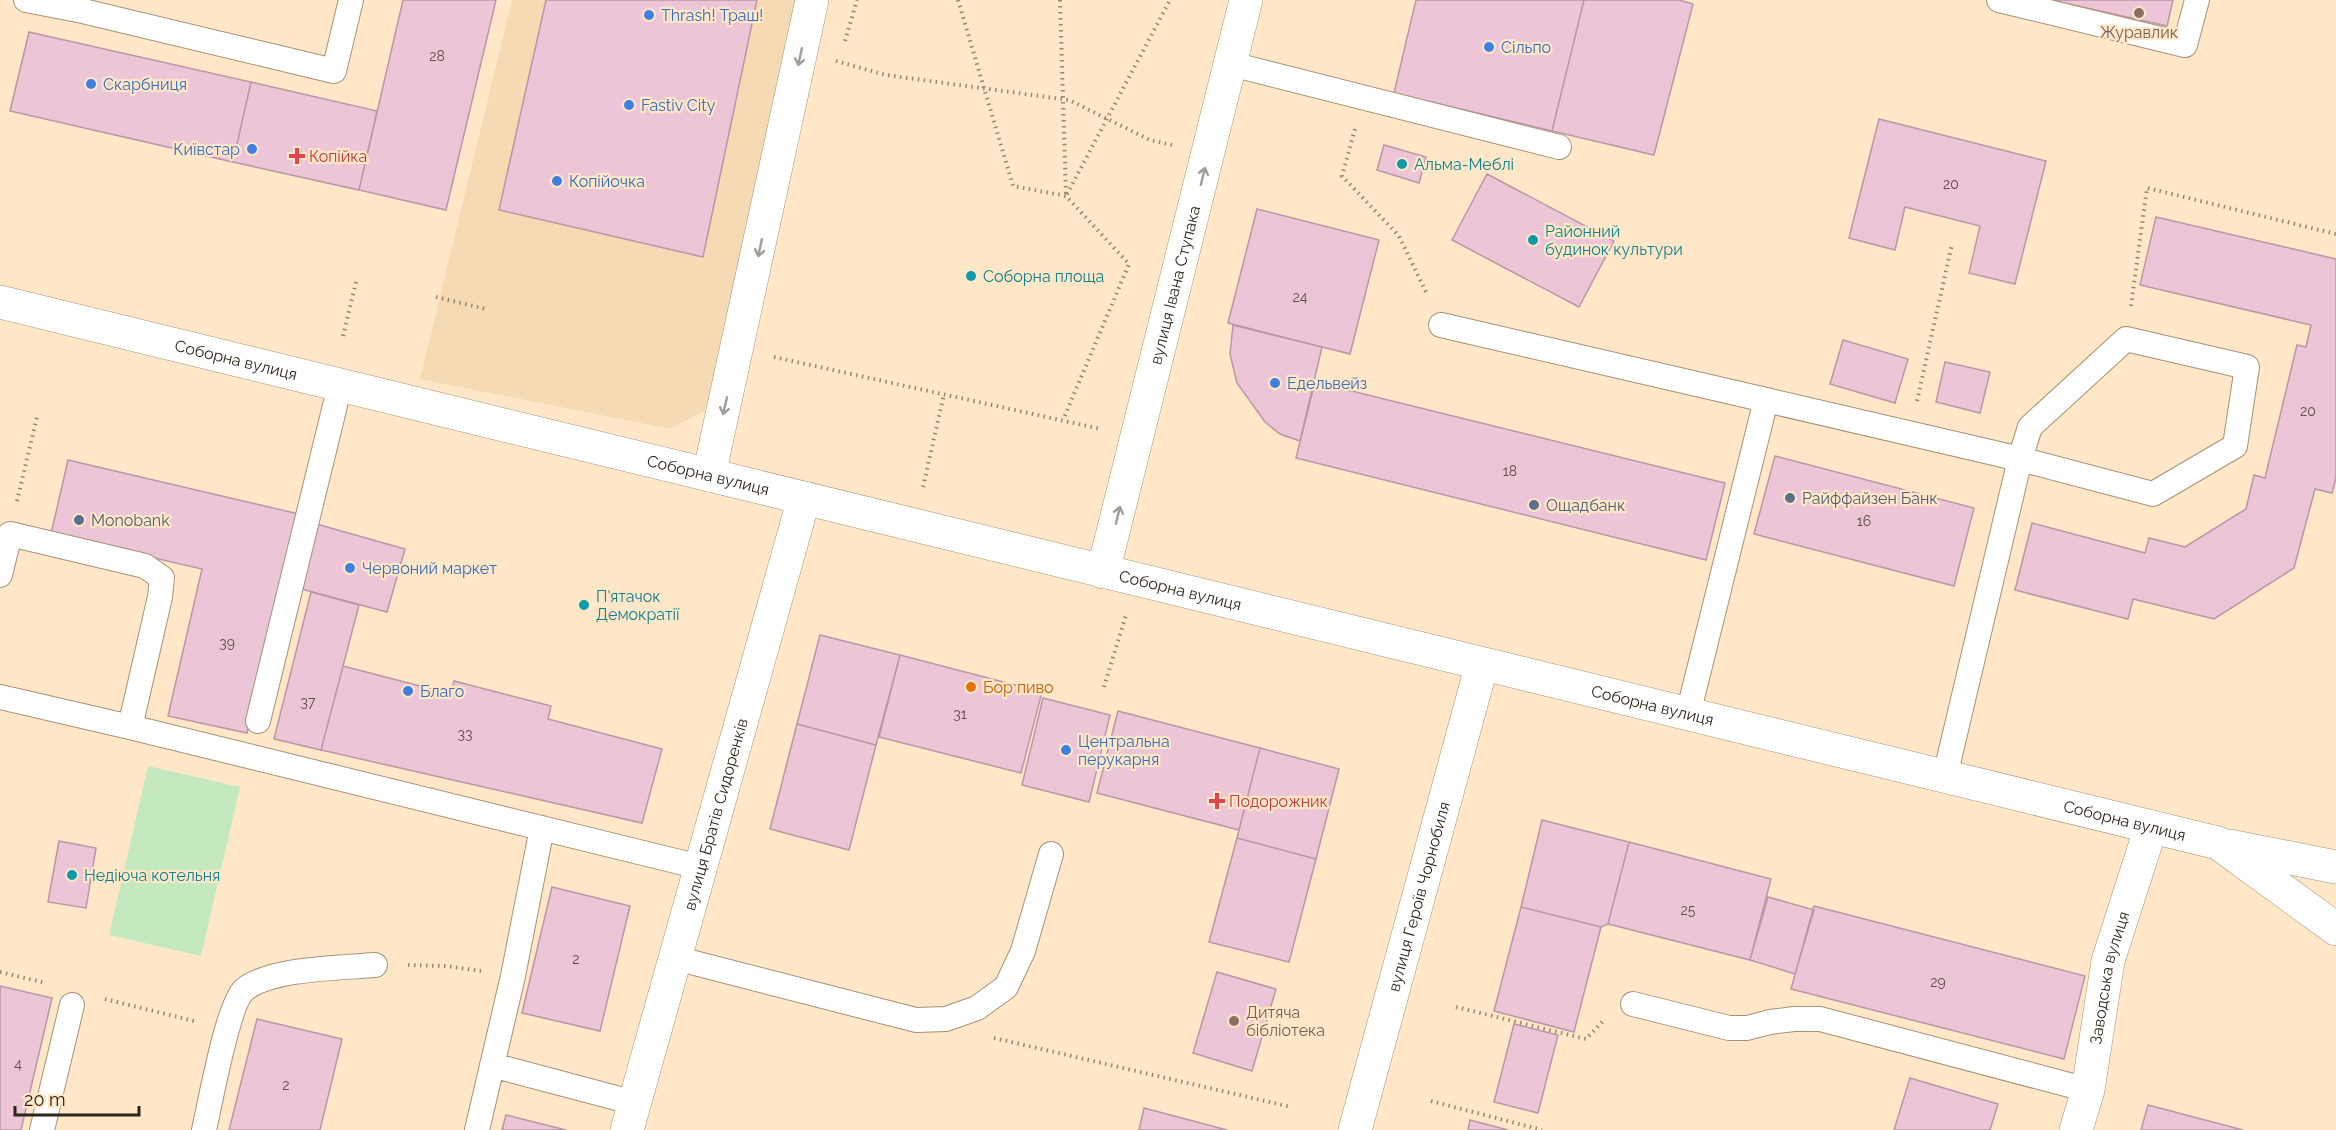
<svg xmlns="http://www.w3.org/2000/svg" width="2336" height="1130" font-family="Raleway,sans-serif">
	<rect width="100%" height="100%" fill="#ffe7c8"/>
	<path fill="#f6dab4" d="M 512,0 L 802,0 L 709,408 L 670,429 L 420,379 Z"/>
	<path fill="#c4e9be" d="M 148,766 L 240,787 L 201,956 L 109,935 Z"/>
	<path fill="#ecc5d7" stroke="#ba96a7" stroke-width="1.5" d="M 403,0 L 496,0 L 446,210 L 359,190 Z
		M 546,0 L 757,0 L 703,257 L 499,210 Z
		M 1416,0 L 1584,0 L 1552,131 L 1394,93 Z
		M 1584,0 L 1679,0 L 1693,4 L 1654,155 L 1552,131 Z
		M 2051,0 L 2173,0 L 2167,26 Z
		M 29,32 L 251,82 L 233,162 L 10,111 Z
		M 251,82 L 377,111 L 359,190 L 233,162 Z
		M 1879,119 L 2046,161 L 2015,284 L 1969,273 L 1980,226 L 1905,207 L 1895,250 L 1849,238 Z
		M 1384,145 L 1426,157 L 1419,183 L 1377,170 Z
		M 1487,174 L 1614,241 L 1579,307 L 1452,240 Z
		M 1257,209 L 1379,240 L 1350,354 L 1228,323 Z
		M 2156,217 L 2336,259 L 2336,478 L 2332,493 L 2315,489 L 2294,568 L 2214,619 L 2133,599 L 2128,619 L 2015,590 L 2032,523 L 2145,553 L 2149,538 L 2185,547 L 2246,509 L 2254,475 L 2265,478 L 2297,345 L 2306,347 L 2311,325 L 2140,285 Z
		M 1233,325 L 1322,347 L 1300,441 L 1280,434 L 1265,422 L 1237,383 L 1230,354 Z
		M 1843,340 L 1908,359 L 1895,403 L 1830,384 Z
		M 1945,362 L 1990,372 L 1980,413 L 1936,402 Z
		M 1315,382 L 1725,483 L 1706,560 L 1296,458 Z
		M 1775,456 L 1974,508 L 1954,586 L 1754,534 Z
		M 68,460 L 299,514 L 247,733 L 168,716 L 202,569 L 51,534 Z
		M 313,523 L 405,549 L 387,612 L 294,587 Z
		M 311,592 L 359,605 L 321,750 L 274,739 Z
		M 820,635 L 900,655 L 876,745 L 797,724 Z
		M 900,655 L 1042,692 L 1021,773 L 879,737 Z
		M 343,666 L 451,694 L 454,681 L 551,706 L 548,719 L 662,749 L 642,823 L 321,750 Z
		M 1043,698 L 1110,715 L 1089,802 L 1022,785 Z
		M 1118,711 L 1260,748 L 1239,830 L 1097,793 Z
		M 797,724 L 876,745 L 849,850 L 770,829 Z
		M 1260,748 L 1339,769 L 1316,859 L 1237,838 Z
		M 1542,820 L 1629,842 L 1608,924 L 1601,927 L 1521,907 Z
		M 1237,838 L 1316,859 L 1289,962 L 1209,942 Z
		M 59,841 L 96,848 L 86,908 L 48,902 Z
		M 1629,842 L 1771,879 L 1750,960 L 1608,924 Z
		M 552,887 L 630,906 L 600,1031 L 522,1013 Z
		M 1768,897 L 1814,910 L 1795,974 L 1750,960 Z
		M 1814,906 L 2085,976 L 2064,1059 L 1791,989 Z
		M 1521,907 L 1601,927 L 1574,1032 L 1494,1011 Z
		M 1217,972 L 1276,989 L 1252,1071 L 1193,1053 Z
		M 0,986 L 52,998 L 21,1130 L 0,1130 Z
		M 257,1019 L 342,1039 L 320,1130 L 229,1130 Z
		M 1514,1024 L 1558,1035 L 1538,1113 L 1494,1102 Z
		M 1910,1078 L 1998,1104 L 1990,1130 L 1894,1130 Z
		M 2148,1105 L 2243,1130 L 2141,1130 Z
		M 1144,1108 L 1227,1130 L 1139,1130 Z
		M 506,1115 L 566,1130 L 502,1130 Z
		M 1470,1120 L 1508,1130 L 1468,1130 Z"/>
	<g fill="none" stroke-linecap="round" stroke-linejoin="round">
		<defs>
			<path id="service" d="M 26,0 L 83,11 L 334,71 L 351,0
				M 1999,0 L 2185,45 L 2197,0
				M 1231,64 L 1559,147
				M 1441,325 L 1766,400
				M 2126,339 L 2247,367 L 2235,446 L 2153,494 L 2020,459 L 2030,427 Z
				M 0,575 L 10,534 L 145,566 L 162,578 L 160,597 L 130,727
				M 0,697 L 130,727 L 700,867
				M 1688,714 L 1766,400 L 2020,459 L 1945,776
				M 258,721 L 340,385
				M 675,958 L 916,1020 L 946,1019 L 977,1008 L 1006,987 L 1023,951 L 1051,854
				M 1633,1004 L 1729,1028 L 1747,1028 L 1770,1022 L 1794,1019 L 1820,1019 L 2088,1090
				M 492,1065 L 635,1103
				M 42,1130 L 72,1005
				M 204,1130 C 210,1104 228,1002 245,989 C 273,968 339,968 375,965
				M 477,1130 L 513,976 L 542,828"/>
			<g id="minor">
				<path id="s1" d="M 627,1130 L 804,498"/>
				<path id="s2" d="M 2076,1130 L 2088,1090 L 2108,961 L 2151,827"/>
			</g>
			<g id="tertiary">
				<path d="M 709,475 L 812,0"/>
				<path id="s3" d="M 1103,572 L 1246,0"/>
			</g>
			<g id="secondary">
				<path id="s4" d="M 0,302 L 2218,843 L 2336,929"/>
				<path d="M 2229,846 L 2336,867"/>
				<path id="s5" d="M 1355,1130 L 1482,664"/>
			</g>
		</defs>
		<use href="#service" stroke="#a79174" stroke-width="26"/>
		<use href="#minor" stroke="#a79174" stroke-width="34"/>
		<use href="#tertiary" stroke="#a79174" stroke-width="34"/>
		<use href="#secondary" stroke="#a79174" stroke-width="34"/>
		<path stroke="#968670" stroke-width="4" stroke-dasharray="1.5 4.5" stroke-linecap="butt" d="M 958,0 L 1013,186 L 1066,196 L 1129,264 L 1063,420
			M 1060,0 L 1066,196 L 1170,0
			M 845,41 L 857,0
			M 836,61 L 886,75 L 1069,100 L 1150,140 L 1172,145
			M 1355,129 L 1342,176 L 1399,236 L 1427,294
			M 436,297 L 486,309
			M 2131,306 L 2147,188 L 2336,234
			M 343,336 L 357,278
			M 774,357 L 1101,429
			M 1917,401 L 1952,244
			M 923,487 L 944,394
			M 17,501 L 37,417
			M 1104,687 L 1126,615
			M 408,965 L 446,966 L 481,971
			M 0,972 L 46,983
			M 105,999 L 194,1021
			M 1456,1007 L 1586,1039 L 1605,1019
			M 994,1038 L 1291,1107
			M 1431,1101 L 1542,1130"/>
		<use href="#service" stroke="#fff" stroke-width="24"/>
		<use href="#minor" stroke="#fff" stroke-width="33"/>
		<use href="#tertiary" stroke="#fff" stroke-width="33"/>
		<use href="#secondary" stroke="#fff" stroke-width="33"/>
	</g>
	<defs><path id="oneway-shaft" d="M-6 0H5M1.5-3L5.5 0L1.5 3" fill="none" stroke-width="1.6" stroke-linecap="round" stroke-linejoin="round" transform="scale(1.5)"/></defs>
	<g stroke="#a09d98">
		<use href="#oneway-shaft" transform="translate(800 57) rotate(102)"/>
		<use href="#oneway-shaft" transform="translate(1203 176) rotate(-76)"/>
		<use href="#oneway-shaft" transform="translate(760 248) rotate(102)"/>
		<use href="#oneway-shaft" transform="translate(725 406) rotate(103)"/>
		<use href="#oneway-shaft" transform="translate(1118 515) rotate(-76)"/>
	</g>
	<g fill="#8d6e63" stroke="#ffe7c8" stroke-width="2">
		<circle cx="2139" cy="13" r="6"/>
		<circle cx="1234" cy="1021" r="6"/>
	</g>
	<g fill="#3f7fe0" stroke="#ffe7c8" stroke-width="2">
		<circle cx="649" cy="15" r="6"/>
		<circle cx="1489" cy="47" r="6"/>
		<circle cx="91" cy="84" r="6"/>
		<circle cx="629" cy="105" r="6"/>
		<circle cx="252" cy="149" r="6"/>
		<circle cx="557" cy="181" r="6"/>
		<circle cx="1275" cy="383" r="6"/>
		<circle cx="350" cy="568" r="6"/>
		<circle cx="408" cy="691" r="6"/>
		<circle cx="1066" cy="750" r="6"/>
	</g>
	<g fill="#e0444e" stroke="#ffe7c8" stroke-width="2">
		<path d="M294 147h6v6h6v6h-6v6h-6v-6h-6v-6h6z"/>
		<path d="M1214 792h6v6h6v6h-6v6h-6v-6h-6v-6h6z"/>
	</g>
	<g fill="#0f9aa8" stroke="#ffe7c8" stroke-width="2">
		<circle cx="1402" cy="164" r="6"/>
		<circle cx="1533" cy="240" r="6"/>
		<circle cx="971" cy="276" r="6"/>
		<circle cx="584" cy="605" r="6"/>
		<circle cx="72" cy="875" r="6"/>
	</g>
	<g fill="#5c6f8a" stroke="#ffe7c8" stroke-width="2">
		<circle cx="1790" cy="498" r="6"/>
		<circle cx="1534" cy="505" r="6"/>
		<circle cx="79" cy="520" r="6"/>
	</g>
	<circle fill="#e8710a" stroke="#ffe7c8" stroke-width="2" cx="971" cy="687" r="6"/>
	<g text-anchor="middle" stroke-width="4.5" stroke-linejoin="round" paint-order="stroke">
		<g font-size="14" fill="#5d4d48">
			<text x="437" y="61">28</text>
			<text x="1951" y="189">20</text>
			<text x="1300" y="302">24</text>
			<text x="2308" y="416">20</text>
			<text x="1510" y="476">18</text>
			<text x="1864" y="526">16</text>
			<text x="227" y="648">39</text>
			<text x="308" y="707">37</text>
			<text x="960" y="719">31</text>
			<text x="465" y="739">33</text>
			<text x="1688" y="915">25</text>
			<text x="576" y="964">2</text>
			<text x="1938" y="987">29</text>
			<text x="18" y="1069">4</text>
			<text x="286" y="1090">2</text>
		</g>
		<g font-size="16" fill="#366cbe" stroke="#ffe7c8" text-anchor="start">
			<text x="661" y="21">Thrash! Траш!</text>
			<text x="1501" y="53">Сільпо</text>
			<text x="103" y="90">Скарбниця</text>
			<text x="641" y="111">Fastiv City</text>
			<text x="240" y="155" text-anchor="end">Київстар</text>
			<text x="569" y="187">Копійочка</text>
			<text x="1287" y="389">Едельвейз</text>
			<text x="362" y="574">Червоний маркет</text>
			<text x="420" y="697">Благо</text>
			<text x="1078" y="747">Центральна<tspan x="1078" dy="18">перукарня</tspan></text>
		</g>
		<g font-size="16" fill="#785e54" stroke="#ffe7c8">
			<text x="2139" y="38">Журавлик</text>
			<text x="1246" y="1018" text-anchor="start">Дитяча<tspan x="1246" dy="18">бібліотека</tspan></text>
		</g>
		<g font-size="16" fill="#be3a42" stroke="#ffe7c8" text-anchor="start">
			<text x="309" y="162">Копійка</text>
			<text x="1229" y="807">Подорожник</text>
		</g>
		<g font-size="16" fill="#0d838f" stroke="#ffe7c8" text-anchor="start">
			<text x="1414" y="170">Альма-Меблі</text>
			<text x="1545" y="237">Районний<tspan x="1545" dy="18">будинок культури</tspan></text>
			<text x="983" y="282">Соборна площа</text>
			<text x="596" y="602">П'ятачок<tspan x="596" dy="18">Демократії</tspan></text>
			<text x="84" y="881">Недіюча котельня</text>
		</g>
		<g font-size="16" fill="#2d2519" stroke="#ffe7c8">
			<text dy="6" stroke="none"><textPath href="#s3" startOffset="296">вулиця Івана Ступака</textPath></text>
			<text dy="6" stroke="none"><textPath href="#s4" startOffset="243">Соборна вулиця</textPath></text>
			<text dy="6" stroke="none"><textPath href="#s4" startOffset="729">Соборна вулиця</textPath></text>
			<text dy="6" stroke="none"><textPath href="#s4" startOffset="1215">Соборна вулиця</textPath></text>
			<text dy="6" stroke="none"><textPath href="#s4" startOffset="1701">Соборна вулиця</textPath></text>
			<text dy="6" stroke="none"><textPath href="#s1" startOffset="328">вулиця Братів Сидоренків</textPath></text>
			<text dy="6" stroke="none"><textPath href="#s4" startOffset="2187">Соборна вулиця</textPath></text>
			<text dy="6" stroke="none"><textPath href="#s5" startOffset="242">вулиця Героїв Чорнобиля</textPath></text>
			<text dy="6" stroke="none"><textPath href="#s2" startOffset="156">Заводська вулиця</textPath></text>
		</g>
		<g font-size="16" fill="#4e5e75" stroke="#ffe7c8" text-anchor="start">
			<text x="1802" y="504">Райффайзен Банк</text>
			<text x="1546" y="511">Ощадбанк</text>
			<text x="91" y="526">Monobank</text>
		</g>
		<g font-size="16" fill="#c56008" stroke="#ffe7c8" text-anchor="start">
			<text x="983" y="693">Бор пиво</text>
		</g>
	</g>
	<path d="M15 1106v9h124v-9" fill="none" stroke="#2d2519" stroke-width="3"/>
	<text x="24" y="1106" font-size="18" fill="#2d2519" stroke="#ffe7c8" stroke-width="4.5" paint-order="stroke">20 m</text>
</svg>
